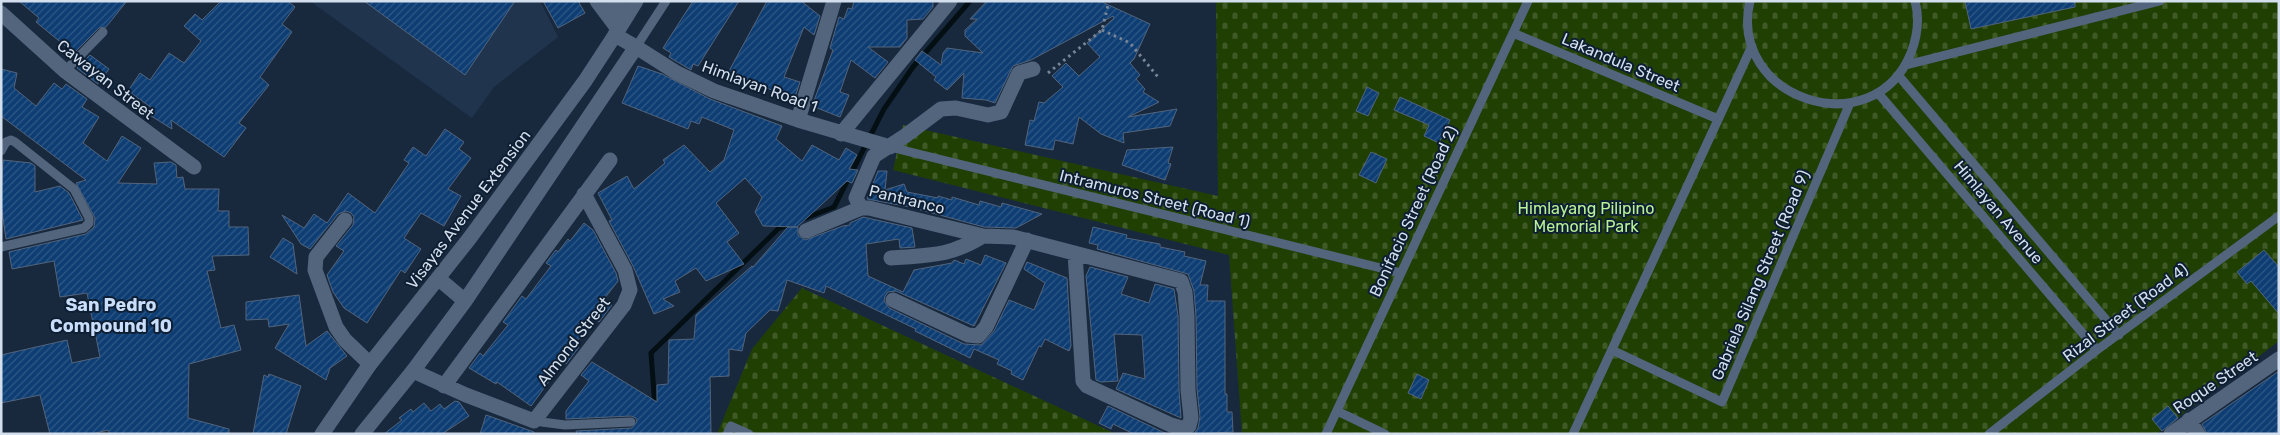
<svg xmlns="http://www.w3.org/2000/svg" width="2280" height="435" font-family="Rubik,sans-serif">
	<defs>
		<pattern id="cemetery-stones" width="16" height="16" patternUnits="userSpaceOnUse" patternTransform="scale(1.25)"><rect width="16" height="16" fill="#203f02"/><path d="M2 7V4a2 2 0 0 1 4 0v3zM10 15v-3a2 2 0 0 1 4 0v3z" fill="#405a27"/></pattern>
		<pattern id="building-hatch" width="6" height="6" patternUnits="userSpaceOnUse" patternTransform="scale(1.25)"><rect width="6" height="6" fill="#0d3d73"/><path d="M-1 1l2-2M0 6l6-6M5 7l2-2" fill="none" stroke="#2f5987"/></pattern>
	</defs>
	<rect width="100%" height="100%" fill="#18293e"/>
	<path fill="#20344e" d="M 310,1 L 540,1 L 558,37 L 494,87 L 472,118 Z"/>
	<path fill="url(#cemetery-stones)" d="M 1216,1 L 2279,1 L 2279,341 L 2156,434 L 1242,434 L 1229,255 L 893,170 L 903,125 L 1218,196 Z
		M 802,288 L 1116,434 L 717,434 L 752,349 Z"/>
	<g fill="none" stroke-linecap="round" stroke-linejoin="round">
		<path stroke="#040f14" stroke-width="5" d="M 800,220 L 834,207 L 884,109 L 913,67 L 970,1
			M 655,407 L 651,353 L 778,229 L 790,224"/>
	</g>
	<path fill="url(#building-hatch)" stroke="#52647c" d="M 19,1 L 127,1 L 106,27 L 99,28 L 74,53 L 36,22 L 39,18 Z
		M 221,1 L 288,1 L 295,7 L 282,24 L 292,32 L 260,77 L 269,85 L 239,123 L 246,128 L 224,157 L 171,120 L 172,129 L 148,114 L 152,108 L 128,91 L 140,73 L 150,80 L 169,53 L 184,63 L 201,41 L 184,26 L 195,14 L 202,20 Z
		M 364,1 L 515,1 L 465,75 Z
		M 543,1 L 578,1 L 585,13 L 558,28 Z
		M 693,1 L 739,1 L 698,66 L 693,64 L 691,70 L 669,57 L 671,53 L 663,48 Z
		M 767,1 L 801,1 L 820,16 L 814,35 L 804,27 L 784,77 L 800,82 L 794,100 L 729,71 Z
		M 854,1 L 933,1 L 933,7 L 923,19 L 907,20 L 907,38 L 900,47 L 868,47 L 888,62 L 875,78 L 851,60 L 840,92 L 849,95 L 840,117 L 812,106 L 833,50 L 830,48 L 839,17 L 844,19 L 848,8 L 852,9 Z
		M 987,1 L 1100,1 L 1150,24 L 1134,59 L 1130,63 L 1140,75 L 1136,79 L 1145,89 L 1143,92 L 1159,102 L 1128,117 L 1177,109 L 1170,126 L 1123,133 L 1124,143 L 1101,134 L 1079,117 L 1073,144 L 1055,140 L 1053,150 L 1025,145 L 1030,120 L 1034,121 L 1039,102 L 1044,103 L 1063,87 L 1052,76 L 1066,63 L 1079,76 L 1100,57 L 1087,43 L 1114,18 L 1113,16 L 1031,60 L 1013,66 L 995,103 L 986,100 L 962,98 L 964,73 L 947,90 L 934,80 L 936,77 L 915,60 L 922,51 L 941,65 L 943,53 L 947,48 L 983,53 L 965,36 L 965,30 L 977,19 L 970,19 Z
		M 1965,1 L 2075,1 L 2075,7 L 1971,29 Z
		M 90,55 L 109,69 L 98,84 L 77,68 Z
		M 638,66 L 662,74 L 710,99 L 782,126 L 776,139 L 802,161 L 812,145 L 839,160 L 846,148 L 857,155 L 849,169 L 858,170 L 852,183 L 847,181 L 797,227 L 763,226 L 755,212 L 762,197 L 745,178 L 716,203 L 739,233 L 727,242 L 744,264 L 706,281 L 696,268 L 675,281 L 680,292 L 663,299 L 674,306 L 654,314 L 633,266 L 609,221 L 612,220 L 598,193 L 627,176 L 634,189 L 665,163 L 663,160 L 684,145 L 710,172 L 724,160 L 734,130 L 702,117 L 699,124 L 691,121 L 688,129 L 622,103 Z
		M 1,69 L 17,73 L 14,88 L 36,106 L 54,83 L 62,89 L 66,84 L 87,99 L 82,107 L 99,117 L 83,143 L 107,161 L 122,136 L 141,148 L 118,183 L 157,184 L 154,163 L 171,162 L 176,165 L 177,178 L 183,177 L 185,189 L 219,189 L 218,211 L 229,211 L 229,227 L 248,227 L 249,255 L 212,256 L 215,270 L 207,271 L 221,328 L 234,325 L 241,350 L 189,364 L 188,418 L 229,429 L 229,434 L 110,434 L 108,430 L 92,434 L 50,434 L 40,395 L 1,403 L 1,355 L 67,340 L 72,363 L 100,357 L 87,293 L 60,297 L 54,261 L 12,269 L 9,252 L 86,234 L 94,227 L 95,218 L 76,183 L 86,180 L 1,116 Z
		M 1367,87 L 1379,93 L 1368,116 L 1356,111 Z
		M 1400,97 L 1450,120 L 1439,143 L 1424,136 L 1429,125 L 1394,110 Z
		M 445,129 L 464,142 L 459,149 L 471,158 L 448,189 L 461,196 L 444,226 L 421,213 L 404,238 L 421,249 L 405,273 L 401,270 L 367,323 L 344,308 L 333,292 L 327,275 L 344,251 L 336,246 L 353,225 L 354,217 L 351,213 L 346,211 L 338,214 L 310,249 L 301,244 L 282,215 L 304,228 L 314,214 L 327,223 L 348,193 L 375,213 L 409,163 L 404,160 L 413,147 L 426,156 Z
		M 1173,147 L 1168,163 L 1171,164 L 1165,180 L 1122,165 L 1127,150 Z
		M 1371,152 L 1387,159 L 1376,183 L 1359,175 Z
		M 3,160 L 31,163 L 35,166 L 35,192 L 60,186 L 69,193 L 83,220 L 6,239 L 1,204 Z
		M 878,171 L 887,171 L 885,190 L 904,184 L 907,192 L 938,198 L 938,196 L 952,200 L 952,197 L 979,205 L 980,201 L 1001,207 L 1002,203 L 1042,214 L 1016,228 L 984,227 L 910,207 L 867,199 Z
		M 863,217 L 912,228 L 915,247 L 900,248 L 899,239 L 866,244 L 868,276 L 903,292 L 914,270 L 952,263 L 954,260 L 964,264 L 966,259 L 981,265 L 985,255 L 1006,263 L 974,326 L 896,291 L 888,292 L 885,296 L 884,301 L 889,308 L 964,344 L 981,345 L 994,331 L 1009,300 L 1034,310 L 1045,283 L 1024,269 L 1027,262 L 1067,278 L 1071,346 L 1069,351 L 1045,339 L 1041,347 L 1039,346 L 1023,380 L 1011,374 L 1012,371 L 997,364 L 999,360 L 974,349 L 970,358 L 915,331 L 916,329 L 826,286 L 824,293 L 787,280 L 778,311 L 770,310 L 746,333 L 742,351 L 729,349 L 729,376 L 710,377 L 711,434 L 577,434 L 576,431 L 632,428 L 637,422 L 636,418 L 631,416 L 566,419 L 566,411 L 589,381 L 581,375 L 592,362 L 657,402 L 657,385 L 668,384 L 669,340 L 694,339 L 696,315 L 752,266 L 753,267 L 788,227 L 798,227 L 798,235 L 805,240 L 843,226 L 850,225 L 850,223 Z
		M 584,223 L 593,230 L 616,273 L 618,281 L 604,299 L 612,305 L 599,322 L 594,318 L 575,344 L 579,347 L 566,364 L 563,362 L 531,406 L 497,382 L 496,384 L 469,368 L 480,353 L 483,356 L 508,325 L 503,322 L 522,296 L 526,299 L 551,266 L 546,263 L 556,250 L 558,252 L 568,239 L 570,241 Z
		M 1093,227 L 1127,235 L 1126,238 L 1160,244 L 1160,247 L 1185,252 L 1184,256 L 1206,261 L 1200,285 L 1208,285 L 1207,301 L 1225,301 L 1225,394 L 1227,394 L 1227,412 L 1232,412 L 1233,432 L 1194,434 L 1198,428 L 1200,417 L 1197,389 L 1196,316 L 1194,291 L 1188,274 L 1097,249 L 1098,245 L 1089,243 Z
		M 283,238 L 293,244 L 297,274 L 270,257 Z
		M 2264,250 L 2279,267 L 2279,314 L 2251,281 L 2247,284 L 2237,272 Z
		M 1090,267 L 1128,277 L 1121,294 L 1149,303 L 1155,284 L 1174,289 L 1178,316 L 1179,390 L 1181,418 L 1116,389 L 1123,373 L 1145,379 L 1142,335 L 1114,334 L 1118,381 L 1101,382 L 1096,380 L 1086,276 Z
		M 299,295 L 306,346 L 327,331 L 347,356 L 330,368 L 326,380 L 275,348 L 289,324 L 269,327 L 268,319 L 246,320 L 246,302 Z
		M 2279,371 L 2279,434 L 2207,434 L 2202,424 Z
		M 269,374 L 301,386 L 286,434 L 253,434 L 264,375 L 268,377 Z
		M 1417,374 L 1429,380 L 1421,399 L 1408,393 Z
		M 455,401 L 459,402 L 469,416 L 442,434 L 384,434 L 402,420 L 399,418 L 411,409 L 413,412 L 424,403 L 431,411 L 440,404 L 444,409 Z
		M 1108,406 L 1167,434 L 1168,434 L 1134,434 L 1113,424 L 1111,429 L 1099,423 Z
		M 2168,406 L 2178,418 L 2162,431 L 2152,419 Z
		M 486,415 L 534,432 L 534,434 L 480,434 Z"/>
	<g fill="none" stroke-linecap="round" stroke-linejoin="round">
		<path stroke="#778597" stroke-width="3" stroke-dasharray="2.5 4" stroke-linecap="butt" d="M 1102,30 L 1130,43 L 1158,77
			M 1048,73 L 1102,30 L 1109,1"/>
		<path stroke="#52657d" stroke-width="9" d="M 1750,1 C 1727,99 1873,147 1911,53 C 1917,37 1920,19 1915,1
			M 1513,33 L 1718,119
			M 636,47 L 666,1
			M 1906,65 L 2160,1
			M 65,71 L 103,32
			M 1898,75 L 2119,335
			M 1878,93 L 2097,350
			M 890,147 L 1401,273
			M 1,151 L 6,142 L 11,140 L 15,142 L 74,189 L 89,218 L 89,223 L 84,228 L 1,247
			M 1612,350 L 1722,402 L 1850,103
			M 1337,411 L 1385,434
			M 534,421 L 565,425 L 631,422
			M 727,434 L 731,426 L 749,434
			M 1326,434 L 1528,1
			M 1573,434 L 1752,46
			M 1989,434 L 2097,350 L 2279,216"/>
		<path stroke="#52657d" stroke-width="15" d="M 597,1 L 618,29
			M 615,1 L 627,16
			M 1,13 L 65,71 L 194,167
			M 615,35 L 636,1
			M 636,47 L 677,73 L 714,91 L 798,120 L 890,147
			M 1033,69 L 1019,73 L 1001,112 L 988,115 L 956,108 L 941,109 L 905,136 L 874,156 L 856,198 L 861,208 L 869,208 L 983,236 L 1013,237 L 1181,281 L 1185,292 L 1187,316 L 1188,390 L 1191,418 L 1189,426 L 1185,429 L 1171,425 L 1087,386 L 1083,381 L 1075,253
			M 798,120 L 834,1
			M 841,134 L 950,1
			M 345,220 L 316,257 L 315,270 L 336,327 L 345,340 L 370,364
			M 806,231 L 861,208
			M 891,258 C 931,255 948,257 983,236
			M 893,300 L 968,335 L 978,336 L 986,327 L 1027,240
			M 413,371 L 466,395 L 534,421 L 624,305 L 630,290 L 625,270 L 584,194
			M 444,386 L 610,160
			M 2189,420 L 2198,434
			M 2171,434 L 2279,359"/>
		<path stroke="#52657d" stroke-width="15" d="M 439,279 L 465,301
			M 322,434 L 370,364 L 469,239 L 585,81 L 615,35 L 636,47 L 465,301 L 413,371 L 362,434"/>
	</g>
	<g text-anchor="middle" stroke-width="4" stroke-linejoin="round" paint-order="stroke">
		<g font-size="16" fill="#d4dfed" stroke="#0f1f33">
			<text transform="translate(1621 62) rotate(23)" y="6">Lakandula Street</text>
			<text transform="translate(106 79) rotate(38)" y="6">Cawayan Street</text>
			<text transform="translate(760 86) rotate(20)" y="6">Himlayan Road 1</text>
			<text transform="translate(1155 198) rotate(14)" y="6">Intramuros Street (Road 1)</text>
			<text transform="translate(907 199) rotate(14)" y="6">Pantranco</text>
			<text transform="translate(468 209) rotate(-53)" y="6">Visayas Avenue Extension</text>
			<text transform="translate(1413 211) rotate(-65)" y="6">Bonifacio Street (Road 2)</text>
			<text transform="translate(1999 212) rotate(50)" y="6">Himlayan Avenue</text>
			<text transform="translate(1760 275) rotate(-67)" y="6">Gabriela Silang Street (Road 9)</text>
			<text transform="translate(2125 312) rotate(-37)" y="6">Rizal Street (Road 4)</text>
			<text transform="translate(573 341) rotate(-52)" y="6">Almond Street</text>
			<text transform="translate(2215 382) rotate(-34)" y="6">Roque Street</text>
		</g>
		<g font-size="16" fill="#b9f294" stroke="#0f1f33">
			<text x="1586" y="214">Himlayang Pilipino<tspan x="1586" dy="18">Memorial Park</tspan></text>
		</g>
		<g font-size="18" font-weight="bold" fill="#c9defa" stroke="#0f1f33">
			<text x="111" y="311">San Pedro<tspan x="111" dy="21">Compound 10</tspan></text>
		</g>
	</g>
	<rect width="2280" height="435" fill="none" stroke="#d4dfed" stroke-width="5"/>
</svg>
